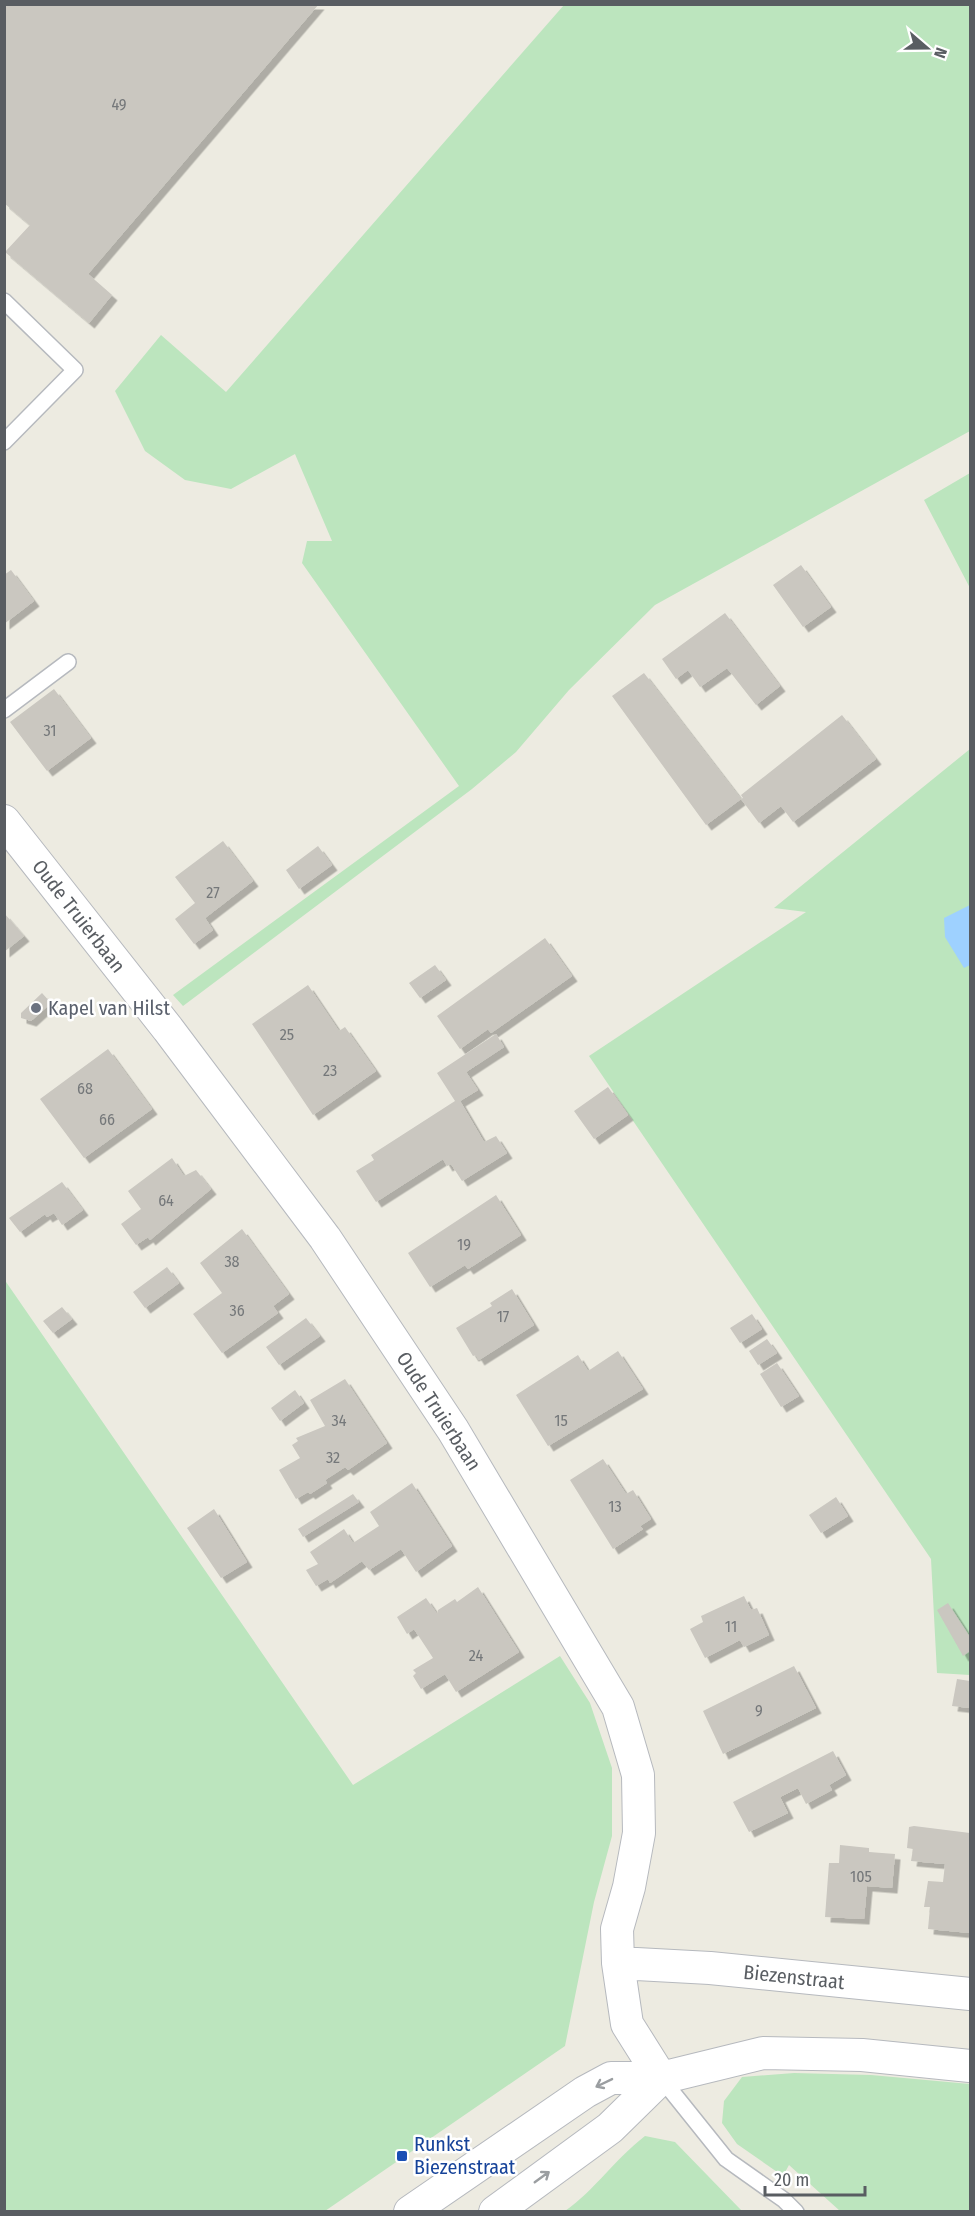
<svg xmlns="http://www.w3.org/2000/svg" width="975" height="2216" font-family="'Fira Sans Condensed',sans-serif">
	<defs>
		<filter id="shadow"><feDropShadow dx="5.5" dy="5.5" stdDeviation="0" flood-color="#0004"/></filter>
	</defs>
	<rect width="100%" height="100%" fill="#edebe1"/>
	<path fill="#bce5be" d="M 564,5 L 970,5 L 970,431 L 655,605 L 569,690 L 516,752 L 472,789 L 183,1006 L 173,995 L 459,786 L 302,563 L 307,541 L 332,541 L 295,454 L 231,489 L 185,480 L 145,451 L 115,391 L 161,335 L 226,392 Z
		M 970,473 L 970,588 L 924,500 Z
		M 970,749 L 970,1675 L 937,1673 L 931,1559 L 589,1056 L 806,912 L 774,908 Z
		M 4,1279 L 353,1785 L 560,1656 L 590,1703 L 612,1768 L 612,1836 L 594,1902 L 565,2046 L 325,2211 L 5,2211 Z
		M 794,2073 L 871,2075 L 970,2084 L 970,2211 L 840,2211 L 789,2165 L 783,2176 L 737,2144 L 722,2123 L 724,2101 L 742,2077 Z
		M 645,2136 L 675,2142 L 742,2211 L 565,2211 C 595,2190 615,2159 645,2136 Z"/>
	<path fill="#9ed1ff" d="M 970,905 L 970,965 L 964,968 L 945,937 L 944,918 Z"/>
	<path fill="#cac7c0" filter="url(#shadow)" d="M 4,4 L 319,4 L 88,274 L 112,295 L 89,323 L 5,252 L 30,225 L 4,203 Z
		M 801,565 L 831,607 L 803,627 L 773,585 Z
		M 11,570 L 34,601 L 4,624 L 4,575 Z
		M 725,613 L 780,686 L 756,705 L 727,668 L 700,687 L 688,670 L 676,679 L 662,659 Z
		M 644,673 L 741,799 L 706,825 L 612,696 Z
		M 54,689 L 91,738 L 47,771 L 10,722 Z
		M 842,715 L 876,759 L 793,822 L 781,806 L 759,823 L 741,799 L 743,798 L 741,795 Z
		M 223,841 L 253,881 L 205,918 L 213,930 L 194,944 L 175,919 L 195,903 L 175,877 Z
		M 318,846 L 332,865 L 299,889 L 286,870 Z
		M 4,913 L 24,936 L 4,952 Z
		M 545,938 L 572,976 L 491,1033 L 488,1029 L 460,1049 L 437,1016 Z
		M 435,965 L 446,980 L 420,998 L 409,983 Z
		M 308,985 L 339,1031 L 345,1027 L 376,1071 L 313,1115 L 252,1024 Z
		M 42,993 L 51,1003 L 31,1021 L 21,1018 L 21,1013 Z
		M 496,1034 L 504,1047 L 466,1072 L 478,1090 L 460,1101 L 484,1142 L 496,1136 L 507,1153 L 462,1181 L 451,1164 L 447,1166 L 443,1159 L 376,1202 L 356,1171 L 374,1160 L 371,1155 L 455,1101 L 437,1073 Z
		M 108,1049 L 152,1109 L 84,1158 L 40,1099 Z
		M 608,1087 L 628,1115 L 594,1139 L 574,1111 Z
		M 172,1158 L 184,1176 L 196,1170 L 211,1189 L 150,1240 L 148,1237 L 136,1245 L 121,1224 L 141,1209 L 128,1191 Z
		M 62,1182 L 83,1210 L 62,1225 L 54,1213 L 47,1217 L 45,1214 L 20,1232 L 9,1218 Z
		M 496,1195 L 521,1235 L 468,1269 L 465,1265 L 430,1287 L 408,1253 Z
		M 242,1229 L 289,1294 L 273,1306 L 278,1313 L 222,1353 L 193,1314 L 222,1293 L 200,1263 Z
		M 167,1267 L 179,1283 L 145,1308 L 133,1292 Z
		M 512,1289 L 534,1325 L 479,1360 L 476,1355 L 473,1356 L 456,1328 L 492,1306 L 490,1303 Z
		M 62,1307 L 72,1319 L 53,1333 L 43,1321 Z
		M 752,1314 L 762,1329 L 740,1343 L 730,1328 Z
		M 306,1318 L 320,1336 L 279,1365 L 266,1347 Z
		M 767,1339 L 777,1353 L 758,1365 L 749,1351 Z
		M 618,1351 L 643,1389 L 548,1446 L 516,1395 L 578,1355 L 588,1371 Z
		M 777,1363 L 799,1396 L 781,1407 L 760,1374 Z
		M 345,1379 L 387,1443 L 348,1470 L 345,1467 L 325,1480 L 327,1483 L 310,1494 L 308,1492 L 296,1499 L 279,1470 L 300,1458 L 292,1445 L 298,1441 L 296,1438 L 325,1426 L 310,1400 Z
		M 295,1390 L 304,1403 L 280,1421 L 271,1408 Z
		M 603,1459 L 626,1494 L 633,1490 L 651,1519 L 640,1526 L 643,1529 L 613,1549 L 570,1480 Z
		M 412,1483 L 452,1546 L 416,1572 L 401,1549 L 369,1570 L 362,1561 L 330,1583 L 328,1579 L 316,1586 L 306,1570 L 318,1564 L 310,1552 L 344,1529 L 353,1543 L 379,1526 L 370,1512 Z
		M 353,1494 L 359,1502 L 303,1537 L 298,1529 Z
		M 836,1497 L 848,1516 L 821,1533 L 809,1515 Z
		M 214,1509 L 247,1562 L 221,1578 L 187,1528 Z
		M 478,1587 L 519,1652 L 456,1692 L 445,1674 L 421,1689 L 413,1676 L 416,1673 L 413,1670 L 433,1658 L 414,1629 L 407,1634 L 397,1617 L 426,1598 L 437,1614 L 438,1610 L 455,1599 L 457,1602 Z
		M 744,1596 L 751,1610 L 757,1608 L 769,1635 L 744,1647 L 740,1640 L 705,1658 L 690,1629 L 703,1622 L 701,1616 Z
		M 948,1603 L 970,1637 L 970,1651 L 963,1656 L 937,1610 Z
		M 794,1666 L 816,1708 L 723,1754 L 703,1711 Z
		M 957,1679 L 970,1681 L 970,1708 L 952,1706 Z
		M 833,1751 L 846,1775 L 829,1785 L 832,1790 L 806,1804 L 798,1788 L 780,1797 L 788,1813 L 749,1832 L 733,1802 Z
		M 914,1826 L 970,1833 L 970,1933 L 928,1929 L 930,1907 L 924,1907 L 928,1881 L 943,1882 L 945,1864 L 911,1861 L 913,1849 L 907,1848 L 909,1827 Z
		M 840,1845 L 869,1848 L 869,1852 L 895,1854 L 892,1888 L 867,1886 L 864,1919 L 825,1917 L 829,1863 L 839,1863 Z"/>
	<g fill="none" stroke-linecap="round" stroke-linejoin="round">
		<defs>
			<path id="lane" d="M 4,301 L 75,370 L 4,442
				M 4,710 L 68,662
				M 661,2078 L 726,2159 L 784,2200 L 796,2212"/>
			<path id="street" d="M 4,821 L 168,1029 L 325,1238 L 453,1430 L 618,1707 L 638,1775 L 639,1833 L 629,1887 L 617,1929 L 618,1963 L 627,2024 L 661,2078
				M 618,1963 L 710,1968 L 970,1994
				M 410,2212 L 585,2092 L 611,2078 L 661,2078 L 763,2053 L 862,2055 L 970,2066
				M 495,2212 L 610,2128 L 661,2078"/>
		</defs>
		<use href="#lane" stroke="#b6b9be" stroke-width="18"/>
		<use href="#street" stroke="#b6b9be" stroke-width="34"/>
		<use href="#lane" stroke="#fff" stroke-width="15"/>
		<use href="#street" stroke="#fff" stroke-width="32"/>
	</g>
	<defs><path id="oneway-shaft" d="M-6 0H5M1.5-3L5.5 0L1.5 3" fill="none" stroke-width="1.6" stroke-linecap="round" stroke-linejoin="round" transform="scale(1.5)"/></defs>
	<g stroke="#9b9ea1">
		<use href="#oneway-shaft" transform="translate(604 2083) rotate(154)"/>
		<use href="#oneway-shaft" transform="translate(542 2177) rotate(-36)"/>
	</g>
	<circle fill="#6b7280" stroke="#fff" stroke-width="2" cx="36" cy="1008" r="6"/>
	<rect fill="#1a4fb4" stroke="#fff" stroke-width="2" x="396" y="2150" width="12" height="12" rx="3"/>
	<g text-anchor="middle" stroke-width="5" stroke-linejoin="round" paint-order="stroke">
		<g font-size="16" fill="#75787a">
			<text x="119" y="110">49</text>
			<text x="50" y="736">31</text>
			<text x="213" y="898">27</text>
			<text x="287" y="1040">25</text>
			<text x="330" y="1076">23</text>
			<text x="85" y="1094">68</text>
			<text x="107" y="1125">66</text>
			<text x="166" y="1206">64</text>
			<text x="464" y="1250">19</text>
			<text x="232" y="1267">38</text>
			<text x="237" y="1316">36</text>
			<text x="503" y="1322">17</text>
			<text x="339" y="1426">34</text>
			<text x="561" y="1426">15</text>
			<text x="333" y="1463">32</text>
			<text x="615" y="1512">13</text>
			<text x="731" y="1632">11</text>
			<text x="476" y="1661">24</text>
			<text x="759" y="1716">9</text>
			<text x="861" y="1882">105</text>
		</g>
		<g font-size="20" fill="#595d62" stroke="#fff">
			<text transform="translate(79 916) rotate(52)" y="7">Oude Truierbaan</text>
			<text transform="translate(439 1411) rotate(57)" y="7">Oude Truierbaan</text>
			<text transform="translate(794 1977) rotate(6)" y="7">Biezenstraat</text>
		</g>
		<g font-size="20" fill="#5b616d" stroke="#fff" text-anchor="start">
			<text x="48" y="1015">Kapel van Hilst</text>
		</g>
		<g font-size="20" fill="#164399" stroke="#fff" text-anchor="start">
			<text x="414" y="2151">Runkst<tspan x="414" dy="23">Biezenstraat</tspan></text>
		</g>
	</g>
	<rect width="975" height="2216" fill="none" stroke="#595d62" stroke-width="12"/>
	<g transform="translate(927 48) rotate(110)" stroke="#ffffff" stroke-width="4.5" paint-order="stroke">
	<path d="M0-4.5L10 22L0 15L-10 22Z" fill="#595d62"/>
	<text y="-9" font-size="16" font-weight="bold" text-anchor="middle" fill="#595d62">N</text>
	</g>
	<path d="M765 2186v9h100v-9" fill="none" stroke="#595d62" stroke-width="3"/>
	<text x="774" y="2186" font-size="18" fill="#595d62" stroke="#ffffff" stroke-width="4.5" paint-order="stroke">20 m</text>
</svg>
